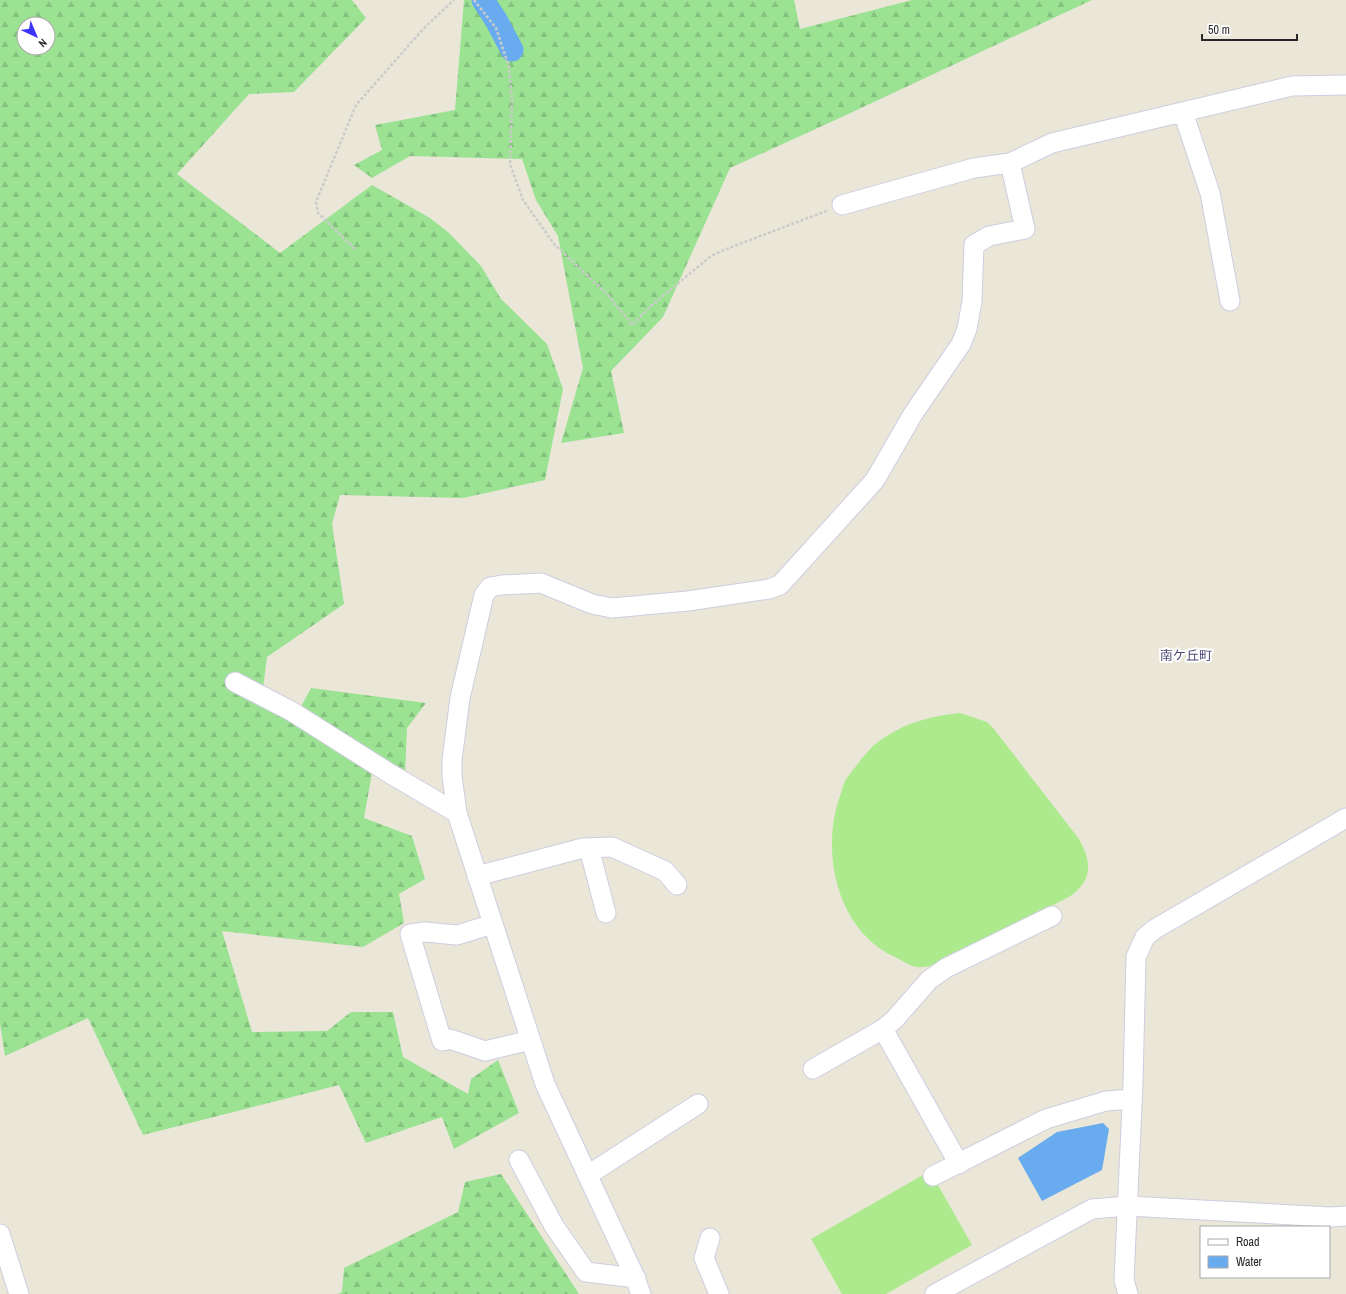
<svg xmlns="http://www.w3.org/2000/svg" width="1346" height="1294" font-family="'Archivo Narrow','Noto Sans JP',sans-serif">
	<defs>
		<pattern id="forest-firs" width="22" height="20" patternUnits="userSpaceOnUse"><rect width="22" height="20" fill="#9be293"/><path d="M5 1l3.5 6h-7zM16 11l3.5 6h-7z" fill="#86c27f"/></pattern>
	</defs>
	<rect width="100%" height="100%" fill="#eae7d8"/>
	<path fill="url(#forest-firs)" fill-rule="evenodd" d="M 0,0 L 352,0 L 366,18 L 294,92 L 249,94 L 177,174 L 280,253 L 372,185 L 430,218 L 448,232 L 481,266 L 501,299 L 547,344 L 563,389 L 545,480 L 463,498 L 340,495 L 332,524 L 344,604 L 267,657 L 261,703 L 294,720 L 311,688 L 426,703 L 407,728 L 405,774 L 373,767 L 364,818 L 412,836 L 425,879 L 399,894 L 404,923 L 363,947 L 222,931 L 252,1032 L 327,1031 L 351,1012 L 393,1012 L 403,1057 L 468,1094 L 471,1079 L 498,1060 L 519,1113 L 454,1149 L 442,1117 L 366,1143 L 339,1085 L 143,1135 L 88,1018 L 5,1056 L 0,1024 ZM 24,24 L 48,24 L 48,48 L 24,48 Z
		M 464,0 L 794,0 L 800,29 L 912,0 L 1092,0 L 844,116 L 730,168 L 663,317 L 611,371 L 624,433 L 561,443 L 583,368 L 558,236 L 536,200 L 522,159 L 410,156 L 372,178 L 354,165 L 382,150 L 375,125 L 455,110 Z
		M 501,1174 L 579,1294 L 338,1294 L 342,1292 L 344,1268 L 458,1212 L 465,1182 Z"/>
	<path fill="#adea8e" d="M 960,713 L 987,722 L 994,729 L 1079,839 C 1092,862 1093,881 1069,897 L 935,965 C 913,970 913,966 895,957 C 837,931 820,852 840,796 C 842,791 843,784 846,779 C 850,773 855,768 859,762 C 863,757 868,751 873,746 C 898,725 928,716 960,713 Z
		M 930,1171 L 972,1245 L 886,1294 L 842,1294 L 811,1239 Z"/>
	<path fill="#68abef" d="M 1103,1123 L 1109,1129 L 1102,1170 L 1042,1201 L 1018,1158 L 1057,1132 Z"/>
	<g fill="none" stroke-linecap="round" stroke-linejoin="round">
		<path stroke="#68abef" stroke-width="23" d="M 483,0 L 496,20 L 512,50"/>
		<defs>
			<path id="minor" d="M 1183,112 L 1210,193 L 1230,301
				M 842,205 L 974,168 L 1010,163 L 1052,143 L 1292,86 L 1346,85
				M 235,682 L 291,711 L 389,773 L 457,813
				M 589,848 L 606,913
				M 477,876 L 583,848 L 612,847 L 665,871 L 677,885
				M 493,924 L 457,935 L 425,932 L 410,934 L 442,1041 L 450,1039 L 485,1051 L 531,1040
				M 883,1029 L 959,1164
				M 813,1069 L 883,1029 L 894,1020 L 929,980 L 946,968 L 1052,916
				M 519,1160 L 554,1226 L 586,1272 L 636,1278
				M 588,1175 L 698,1104
				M 933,1176 L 1046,1119 L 1106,1101 L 1132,1099
				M 0,1234 L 19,1294
				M 710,1238 L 704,1258 L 719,1294
				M 641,1294 L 633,1273 L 545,1084 L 457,813 L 452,776 L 452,760 L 460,698 L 484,595 L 490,587 L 502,585 L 541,583 L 592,604 L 612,608 L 688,601 L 769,589 L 780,585 L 875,480 L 913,414 L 961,344 L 967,329 L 972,301 L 974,245 L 989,236 L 1025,229 L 1010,163
				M 935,1294 L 1092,1209 L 1128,1206 L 1330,1217 L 1346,1216
				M 1128,1294 L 1124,1280 L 1133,1083 L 1136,957 L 1145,937 L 1155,929 L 1346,818"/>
		</defs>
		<use href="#minor" stroke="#cecde1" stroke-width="21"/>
		<path stroke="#cbcbcb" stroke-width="2.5" stroke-dasharray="3 2" stroke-linecap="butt" d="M 474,0 L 496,28 L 509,67 L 512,102 L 510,164 L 523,200 L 554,244 L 607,294 L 632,325 L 652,305 L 711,256 L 729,248 L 829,210
			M 355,249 L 318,213 L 316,202 L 356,105 L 425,27 L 454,0"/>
		<use href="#minor" stroke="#fff" stroke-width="19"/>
	</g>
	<g text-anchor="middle" stroke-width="4" stroke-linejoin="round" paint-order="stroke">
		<g font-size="13" fill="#4b4877" stroke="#fff">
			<text x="1186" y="660">南ケ丘町</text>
		</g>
	</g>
	<rect x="1200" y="1226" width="130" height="52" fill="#ffffff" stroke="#a9a9a9"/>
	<rect x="1208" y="1239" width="20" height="6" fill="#ffffff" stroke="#a9a9a9"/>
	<text x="1236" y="1246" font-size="12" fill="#272727">Road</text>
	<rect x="1208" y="1256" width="20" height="12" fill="#68abef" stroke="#a9a9a9"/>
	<text x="1236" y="1266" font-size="12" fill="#272727">Water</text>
	<g transform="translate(36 36) rotate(136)"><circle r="19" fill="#ffffff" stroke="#a9a9a9"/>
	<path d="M0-3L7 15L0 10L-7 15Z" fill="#3f34fb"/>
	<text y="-6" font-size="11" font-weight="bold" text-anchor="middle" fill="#272727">N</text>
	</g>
	<path d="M1202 34v6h95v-6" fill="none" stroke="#272727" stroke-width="2"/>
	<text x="1208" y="34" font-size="12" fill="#272727" stroke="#ffffff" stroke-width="3" paint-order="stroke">50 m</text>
</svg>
